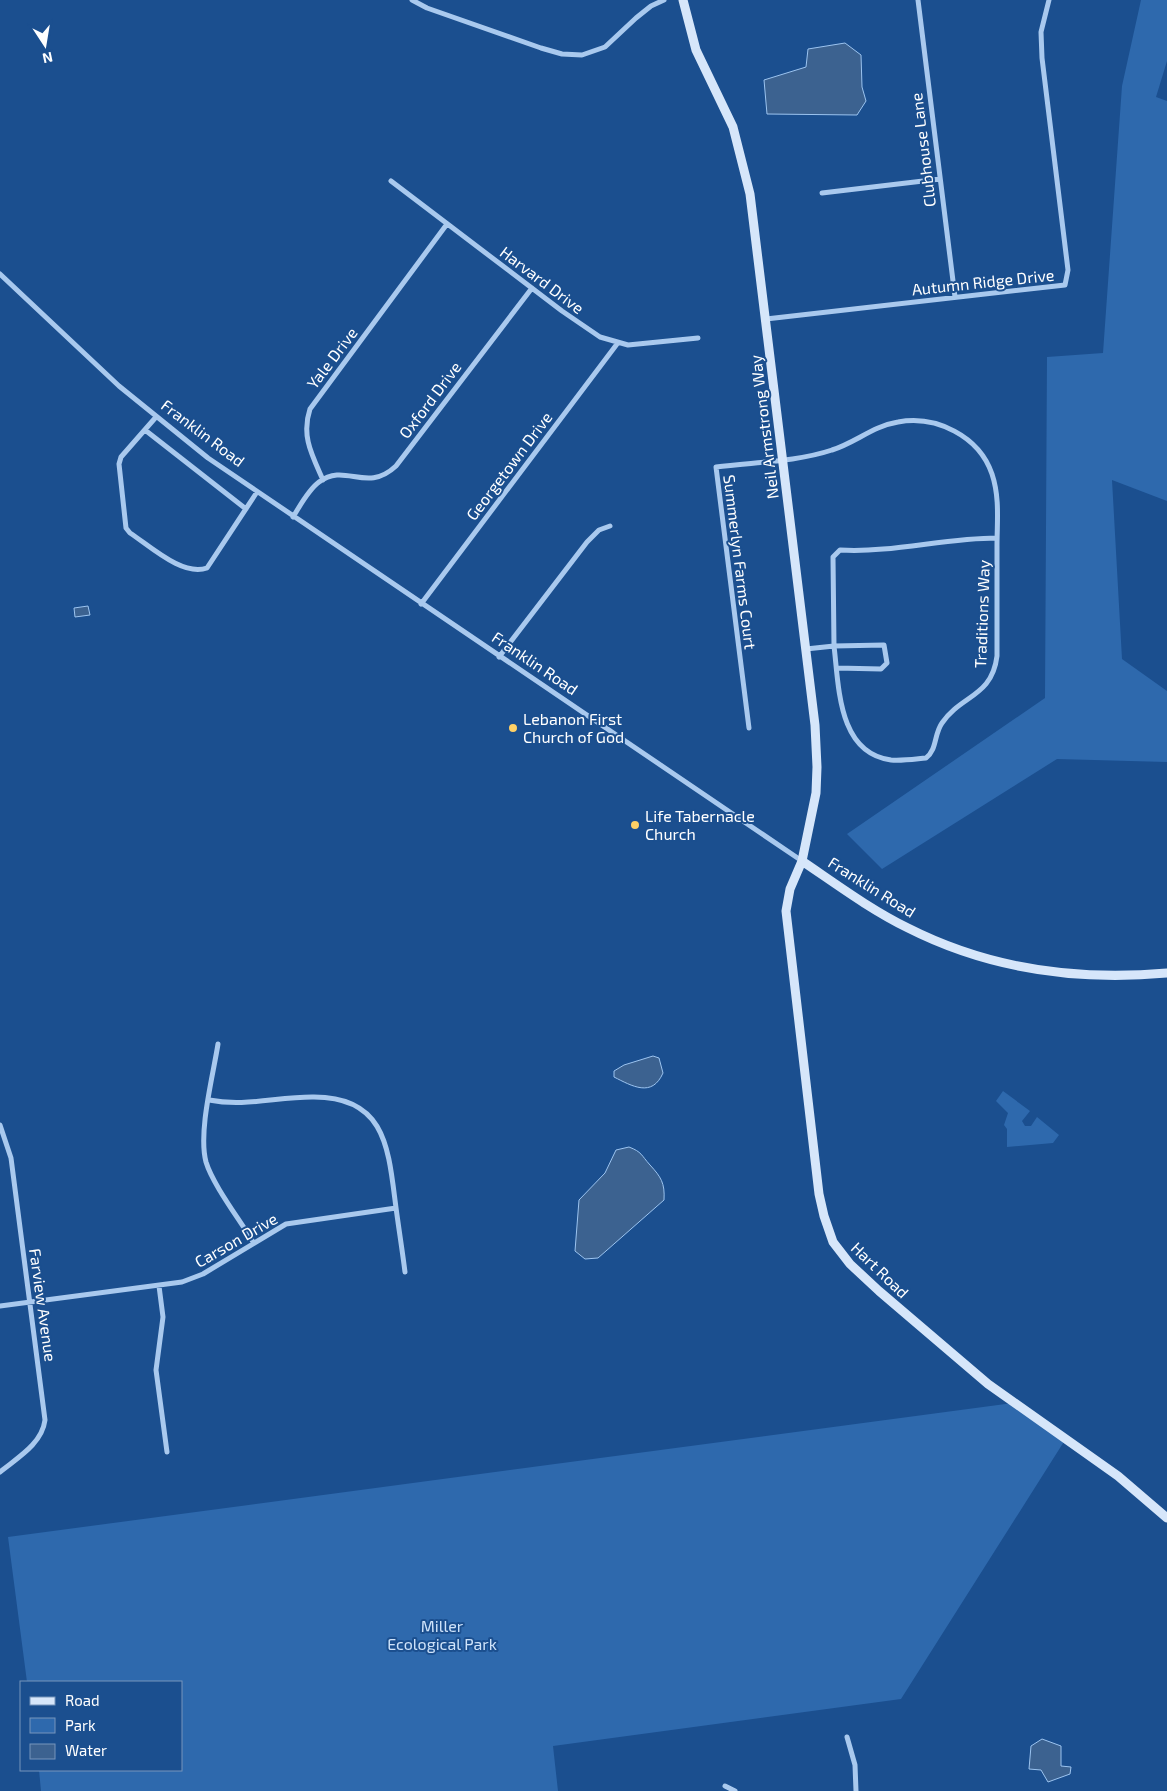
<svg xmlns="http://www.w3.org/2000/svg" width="1167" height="1791" font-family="'Exo 2',sans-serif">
	<rect width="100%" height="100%" fill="#1b4f8f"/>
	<path fill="#2e69ad" d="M 1141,0 L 1167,0 L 1167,61 L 1156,97 L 1167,101 L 1167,501 L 1112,480 L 1122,659 L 1167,691 L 1167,762 L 1057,759 L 882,869 L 847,834 L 1045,698 L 1047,357 L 1103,353 L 1122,86 Z
		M 1003,1091 L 1030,1111 L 1022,1121 L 1025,1126 L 1031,1126 L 1037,1117 L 1059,1135 L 1053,1143 L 1007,1147 L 1007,1129 L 1004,1125 L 1008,1113 L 996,1101 Z
		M 1013,1403 L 1065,1440 L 901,1699 L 553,1746 L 558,1791 L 41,1791 L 39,1770 L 181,1770 L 181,1682 L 27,1682 L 8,1537 Z"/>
	<path fill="#3c6290" stroke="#9cc4f0" d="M 845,43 L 861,55 L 862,87 L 866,101 L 857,115 L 767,114 L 764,80 L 806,67 L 808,49 Z
		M 88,606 L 90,615 L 75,617 L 74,608 Z
		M 653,1056 L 659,1058 L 663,1073 C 652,1098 632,1086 614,1077 L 614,1071 L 624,1065 Z
		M 629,1147 C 642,1152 641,1155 650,1165 C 661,1177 665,1183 664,1200 L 598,1258 L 585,1259 L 575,1251 L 579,1200 L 605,1173 L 616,1150 Z
		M 1042,1739 L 1061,1746 L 1061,1766 L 1071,1767 L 1070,1774 L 1048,1782 L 1041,1770 L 1029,1769 L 1031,1746 Z"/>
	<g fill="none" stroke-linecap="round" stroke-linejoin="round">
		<path stroke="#a9c9ee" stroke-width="5" d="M 412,0 L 427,8 L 541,48 L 562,54 L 582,55 L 605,47 L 636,18 L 651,6 L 664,0
			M 918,0 L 955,297
			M 391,181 L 562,311 L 600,337 L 628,345 L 698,338
			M 822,193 L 940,179
			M 0,274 L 119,386 L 208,458 L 802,861
			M 766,319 L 1065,285 L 1068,270 L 1042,58 L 1041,32 L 1049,0
			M 156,417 L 121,457 L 119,464 L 126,528 L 130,533 C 150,546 183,577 207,568 L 257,492
			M 145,430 L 246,509
			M 323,480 C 312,455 301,436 310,409 L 447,224
			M 293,517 C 300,506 308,490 319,482 C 346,462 366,494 396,466 L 532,288
			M 421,604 L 617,344
			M 499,657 L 587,542 L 599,530 L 610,526
			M 837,668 L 881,669 L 887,663 L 884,645 L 834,646 L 833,557 L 840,550 C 893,553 944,538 997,538
			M 749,728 L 716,467 C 754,462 796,462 832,450 C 855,443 873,426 898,422 C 936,415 979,436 992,474 C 1000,498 997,522 997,546 C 997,582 997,619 997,656 C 992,697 961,695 942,723 C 934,734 937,750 926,758 C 915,759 902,761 891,760 C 838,753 839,687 834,646 L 806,649
			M 218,1044 C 213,1076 198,1132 206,1162 C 213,1185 240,1220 253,1242
			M 209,1100 C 245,1107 276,1097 312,1097 C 383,1096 388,1144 395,1200 C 398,1224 402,1248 405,1272
			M 0,1125 L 11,1158 L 45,1420 C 42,1444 17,1458 0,1472
			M 159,1286 L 163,1317 L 156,1370 L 167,1452
			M 0,1306 L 182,1282 L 203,1274 L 286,1224 L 396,1208
			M 847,1737 L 855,1765 L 856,1791
			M 725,1786 L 735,1791"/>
		<path stroke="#d6e6fa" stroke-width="9" d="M 683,0 L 696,50 L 733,127 L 750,194 L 815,725 L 817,767 L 816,793 L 802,861 L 790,889 L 786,911 L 819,1194 L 824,1216 L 833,1242 L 850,1264 L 879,1291 L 988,1384 L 1118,1476 L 1167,1518
			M 802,861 C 836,884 871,910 908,928 C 989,969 1078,981 1167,973"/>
	</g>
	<g fill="#ffd166" stroke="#1b4f8f" stroke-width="2">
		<circle cx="513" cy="728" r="5"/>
		<circle cx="635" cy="825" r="5"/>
	</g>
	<g text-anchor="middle" stroke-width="4" stroke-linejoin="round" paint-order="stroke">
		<g font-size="16" fill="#fff" stroke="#1b4f8f">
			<text transform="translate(923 150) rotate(-97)" y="6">Clubhouse Lane</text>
			<text transform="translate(542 280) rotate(37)" y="6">Harvard Drive</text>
			<text transform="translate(983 282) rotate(-6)" y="6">Autumn Ridge Drive</text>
			<text transform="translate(332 358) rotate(-53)" y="6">Yale Drive</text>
			<text transform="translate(430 400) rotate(-53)" y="6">Oxford Drive</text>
			<text transform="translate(764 427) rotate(-97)" y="6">Neil Armstrong Way</text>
			<text transform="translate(203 433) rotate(37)" y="6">Franklin Road</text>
			<text transform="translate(509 466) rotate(-53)" y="6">Georgetown Drive</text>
			<text transform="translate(740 562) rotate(83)" y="6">Summerlyn Farms Court</text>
			<text transform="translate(982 614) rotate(-88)" y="6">Traditions Way</text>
			<text transform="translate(535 663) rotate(34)" y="6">Franklin Road</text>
			<text transform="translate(872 887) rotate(32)" y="6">Franklin Road</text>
			<text transform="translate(236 1240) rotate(-30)" y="6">Carson Drive</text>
			<text transform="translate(880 1270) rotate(44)" y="6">Hart Road</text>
			<text transform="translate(43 1305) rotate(82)" y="6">Farview Avenue</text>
		</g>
		<g font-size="16" fill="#fff" stroke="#1b4f8f" text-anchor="start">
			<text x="523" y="725">Lebanon First<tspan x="523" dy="18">Church of God</tspan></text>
			<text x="645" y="822">Life Tabernacle<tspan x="645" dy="18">Church</tspan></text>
		</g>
		<g font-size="16" fill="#cfe3fa" stroke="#1b4f8f">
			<text x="442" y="1632">Miller<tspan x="442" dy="18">Ecological Park</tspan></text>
		</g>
	</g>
	<rect x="20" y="1681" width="162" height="90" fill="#1b4f8f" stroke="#7695bc"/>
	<rect x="30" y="1697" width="25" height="8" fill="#d6e6fa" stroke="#7695bc"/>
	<text x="65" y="1706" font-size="15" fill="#ffffff">Road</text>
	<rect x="30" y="1718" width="25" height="15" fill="#2e69ad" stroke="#7695bc"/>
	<text x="65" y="1731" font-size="15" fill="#ffffff">Park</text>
	<rect x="30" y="1744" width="25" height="15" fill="#3c6290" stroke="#7695bc"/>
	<text x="65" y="1756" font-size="15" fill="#ffffff">Water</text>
	<g transform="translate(45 45) rotate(168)" stroke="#1b4f8f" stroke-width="4" paint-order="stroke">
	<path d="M0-4L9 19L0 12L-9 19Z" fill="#ffffff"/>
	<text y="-8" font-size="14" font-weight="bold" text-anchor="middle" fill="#ffffff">N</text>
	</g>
</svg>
